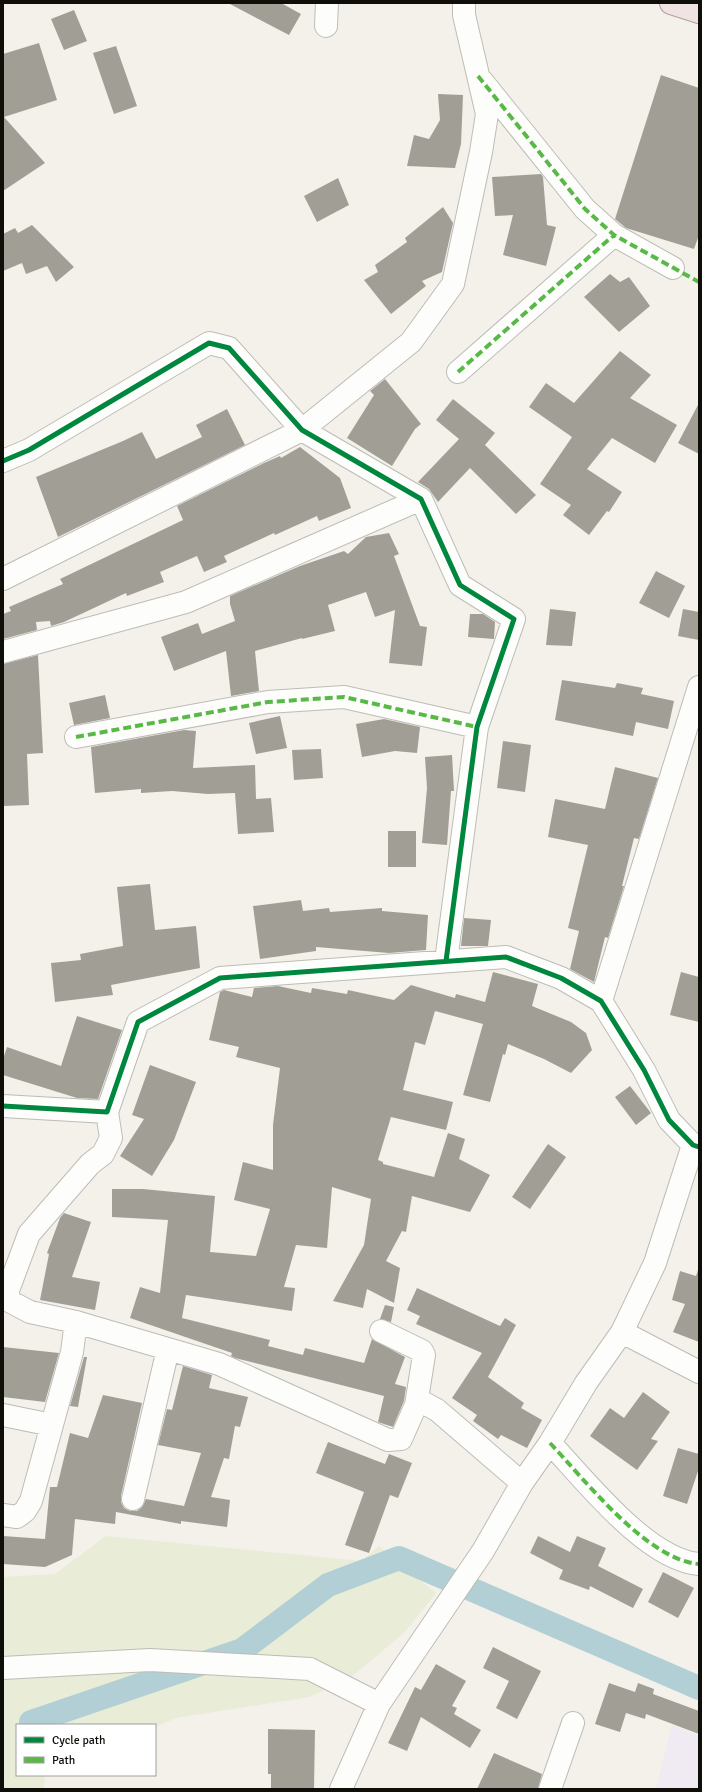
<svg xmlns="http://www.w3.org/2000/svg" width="702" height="1792" font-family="Signika,sans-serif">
	<rect width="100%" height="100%" fill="#f3f1ea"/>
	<path fill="#f0eaf3" d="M 672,1725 L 699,1736 L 699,1789 L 656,1789 Z"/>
	<path fill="#e9ecd6" d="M 106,1536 L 362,1561 L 379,1546 L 436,1593 L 404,1633 L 350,1678 L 309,1697 L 176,1718 L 155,1727 L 155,1725 L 17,1725 L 17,1775 L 45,1775 L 44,1789 L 3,1789 L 3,1577 L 55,1574 Z"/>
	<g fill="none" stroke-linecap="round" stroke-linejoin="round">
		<path stroke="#b2cfd5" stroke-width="24" d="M 31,1722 L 242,1650 L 328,1585 L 399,1558 L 699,1688"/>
	</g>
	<path fill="#a19f95" d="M 228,3 L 281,3 L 301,14 L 289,35 Z
		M 74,10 L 87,41 L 64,50 L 51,19 Z
		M 39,43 L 57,100 L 4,117 L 45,163 L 3,191 L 3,54 Z
		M 116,46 L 137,106 L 114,114 L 93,53 Z
		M 661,75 L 699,88 L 699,235 L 694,249 L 626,228 L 615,219 Z
		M 438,94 L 463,95 L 461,144 L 455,168 L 407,166 L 414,135 L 429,139 L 440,120 Z
		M 541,174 L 543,177 L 547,225 L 556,227 L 546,266 L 503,255 L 513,215 L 495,216 L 492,177 Z
		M 338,178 L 349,205 L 317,222 L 304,196 Z
		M 443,207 L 453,223 L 442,272 L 422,281 L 426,286 L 391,314 L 364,280 L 378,272 L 375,265 L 407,242 L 405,238 Z
		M 32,225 L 74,267 L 56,282 L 47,266 L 26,274 L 22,263 L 3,271 L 3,234 L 15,228 L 18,233 Z
		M 610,274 L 620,282 L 629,277 L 650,306 L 619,332 L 584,297 Z
		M 620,351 L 651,375 L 630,398 L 677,425 L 655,463 L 612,438 L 587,469 L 622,492 L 609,512 L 607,511 L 589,535 L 563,515 L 571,505 L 540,484 L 572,437 L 529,407 L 546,383 L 574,403 Z
		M 385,379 L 421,424 L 415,429 L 392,466 L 347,438 L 374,395 L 370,391 Z
		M 453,399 L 495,433 L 485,445 L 536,495 L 516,514 L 470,468 L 438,502 L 429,489 L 418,482 L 459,439 L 436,420 Z
		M 699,403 L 699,454 L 678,443 Z
		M 227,409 L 245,445 L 58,537 L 36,477 L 123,441 L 142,432 L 156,459 L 202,437 L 196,425 Z
		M 300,447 L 340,478 L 351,508 L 319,521 L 317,516 L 275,535 L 274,533 L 224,556 L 227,562 L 204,572 L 197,556 L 160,572 L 164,582 L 127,596 L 126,593 L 64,622 L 51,626 L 50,621 L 36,622 L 37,630 L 3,639 L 3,614 L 11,611 L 9,607 L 63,584 L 60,579 L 183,520 L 177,506 L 264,463 L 280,456 L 281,458 Z
		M 389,533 L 399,554 L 394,556 L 420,626 L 427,627 L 422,666 L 389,663 L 395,610 L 375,617 L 366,592 L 328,605 L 335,631 L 302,639 L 302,638 L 255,651 L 259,691 L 231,696 L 226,651 L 174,671 L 161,637 L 198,623 L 202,634 L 235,621 L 230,604 L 230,596 L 300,566 L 344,551 L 348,554 L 366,537 Z
		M 656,571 L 685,586 L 669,618 L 639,603 Z
		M 550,609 L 576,612 L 572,646 L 546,645 Z
		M 683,609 L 699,612 L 699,640 L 678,636 Z
		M 470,614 L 483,614 L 495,622 L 494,639 L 468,637 Z
		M 38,655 L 43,753 L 27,754 L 29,805 L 4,806 L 3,664 Z
		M 562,680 L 615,688 L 617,683 L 643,688 L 641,694 L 674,701 L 668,729 L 636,722 L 633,736 L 555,720 Z
		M 105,695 L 110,718 L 74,725 L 69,703 Z
		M 280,716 L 287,748 L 256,754 L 249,723 Z
		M 384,719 L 420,727 L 417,753 L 395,751 L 362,757 L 356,724 Z
		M 184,730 L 196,731 L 193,768 L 255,765 L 256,799 L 271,798 L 274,832 L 238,834 L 235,793 L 208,794 L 172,791 L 141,793 L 141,789 L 95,793 L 91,747 Z
		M 503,741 L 531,745 L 525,792 L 497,788 Z
		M 321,749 L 323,778 L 294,780 L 292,750 Z
		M 452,755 L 454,791 L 451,791 L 447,845 L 422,843 L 427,788 L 425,757 Z
		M 615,767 L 658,778 L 639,839 L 634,838 L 622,886 L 624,886 L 608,938 L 605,937 L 594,982 L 570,969 L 579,931 L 568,928 L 588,845 L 548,837 L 555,799 L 605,809 Z
		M 388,831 L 416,831 L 416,867 L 388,867 Z
		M 150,884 L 155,930 L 196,926 L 200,968 L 111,985 L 113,995 L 55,1002 L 51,963 L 81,960 L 80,954 L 123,946 L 117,887 Z
		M 301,900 L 303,911 L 329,908 L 330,912 L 382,908 L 382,911 L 428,915 L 426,950 L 389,953 L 316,947 L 316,951 L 260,959 L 253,906 Z
		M 464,918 L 491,920 L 488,946 L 461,946 Z
		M 493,972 L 538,984 L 532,1006 L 571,1022 L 586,1033 L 592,1050 L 571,1073 L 544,1059 L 508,1044 L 505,1055 L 503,1054 L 490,1102 L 463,1095 L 483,1024 L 435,1011 L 425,1045 L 415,1042 L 403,1090 L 453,1102 L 446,1130 L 391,1117 L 378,1160 L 383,1162 L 383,1164 L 434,1177 L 448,1133 L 465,1139 L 459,1159 L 490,1175 L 470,1212 L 412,1196 L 406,1232 L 402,1231 L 386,1261 L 400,1268 L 394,1303 L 367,1289 L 363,1308 L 333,1301 L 364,1245 L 371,1199 L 332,1187 L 327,1248 L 296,1245 L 284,1287 L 295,1288 L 292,1311 L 186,1295 L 182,1318 L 270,1340 L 268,1346 L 303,1355 L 305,1348 L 364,1363 L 372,1339 L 405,1357 L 395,1384 L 406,1387 L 404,1401 L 393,1427 L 378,1422 L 384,1396 L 235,1358 L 231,1356 L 232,1353 L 130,1318 L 140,1287 L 160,1293 L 168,1220 L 112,1217 L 112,1189 L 143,1189 L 215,1196 L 210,1252 L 256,1256 L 270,1209 L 234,1200 L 243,1162 L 273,1170 L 273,1125 L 280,1068 L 236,1057 L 239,1047 L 209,1040 L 220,992 L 224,990 L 252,997 L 254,988 L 278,986 L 311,993 L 312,988 L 347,994 L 348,990 L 394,1000 L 411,985 L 455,998 L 456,994 L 485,1002 Z
		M 681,972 L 699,977 L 699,1022 L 670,1015 Z
		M 77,1016 L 122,1030 L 98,1099 L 77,1098 L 3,1075 L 3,1059 L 7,1047 L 61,1066 Z
		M 150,1065 L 196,1082 L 174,1140 L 152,1176 L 120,1156 L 144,1119 L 132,1115 Z
		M 630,1086 L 651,1113 L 636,1125 L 615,1097 Z
		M 548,1144 L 566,1157 L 530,1209 L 512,1197 Z
		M 64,1213 L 91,1222 L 72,1277 L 100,1282 L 95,1310 L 40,1300 L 49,1254 L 47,1253 L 60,1218 Z
		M 698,1270 L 699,1270 L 699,1342 L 673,1332 L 685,1304 L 672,1300 L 680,1271 L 696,1276 Z
		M 417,1288 L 500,1326 L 505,1318 L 516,1325 L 488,1377 L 524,1403 L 521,1408 L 542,1420 L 527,1448 L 501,1435 L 498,1439 L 473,1421 L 477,1415 L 452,1398 L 482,1353 L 416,1324 L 420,1316 L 407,1310 Z
		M 385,1305 L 394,1307 L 391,1322 L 380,1319 Z
		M 3,1347 L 59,1353 L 45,1402 L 3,1397 Z
		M 84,1357 L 87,1357 L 78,1407 L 70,1406 Z
		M 183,1366 L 212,1375 L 209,1388 L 248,1397 L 240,1427 L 235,1426 L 229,1459 L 224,1458 L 211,1497 L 230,1500 L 227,1527 L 181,1521 L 181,1524 L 116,1512 L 115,1524 L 75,1519 L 72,1555 L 45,1567 L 3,1564 L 3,1536 L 45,1539 L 50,1487 L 57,1487 L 70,1433 L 88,1438 L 103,1395 L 142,1403 L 121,1496 L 121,1502 L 124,1508 L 130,1511 L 137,1511 L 142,1507 L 146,1499 L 184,1506 L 201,1453 L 158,1445 L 167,1409 L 172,1410 Z
		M 643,1392 L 670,1412 L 651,1439 L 658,1441 L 637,1470 L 590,1436 L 610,1408 L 624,1418 Z
		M 328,1442 L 385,1464 L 389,1454 L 412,1463 L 398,1498 L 390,1495 L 369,1553 L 345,1545 L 364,1492 L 316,1473 Z
		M 678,1448 L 699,1454 L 699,1468 L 687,1504 L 663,1496 Z
		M 538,1536 L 570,1552 L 577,1536 L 606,1548 L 598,1566 L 643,1589 L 633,1608 L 590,1586 L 589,1590 L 559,1579 L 563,1570 L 530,1553 Z
		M 663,1572 L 694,1588 L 678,1618 L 648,1602 Z
		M 493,1647 L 541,1671 L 517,1719 L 496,1708 L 509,1681 L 483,1668 Z
		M 436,1664 L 466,1681 L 452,1706 L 457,1708 L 454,1714 L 481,1730 L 470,1748 L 421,1717 L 407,1751 L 388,1743 L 415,1687 L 421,1690 Z
		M 609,1683 L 635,1692 L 638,1683 L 654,1689 L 653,1694 L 699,1711 L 699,1734 L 646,1714 L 645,1719 L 626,1713 L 620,1732 L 595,1724 Z
		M 268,1729 L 315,1730 L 314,1789 L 271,1789 L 271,1774 L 268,1774 Z
		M 494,1753 L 542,1774 L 538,1789 L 477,1789 Z"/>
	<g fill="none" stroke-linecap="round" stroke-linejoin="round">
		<defs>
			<path id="minor" d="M 326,26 L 327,3
				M 482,81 L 585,209 L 614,235 L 673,268
				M 458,372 L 614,235
				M 3,461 L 29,450 L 209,343 L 229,348 L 302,430 L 421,499 L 460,585 L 514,619 L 477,727 L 446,961
				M 3,579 L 302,430 L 411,342 L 453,284 L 481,152 L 487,114 L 464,15 L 464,3
				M 3,652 L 186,602 L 421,499
				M 76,737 L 268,702 L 344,697 L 477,727
				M 601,1001 L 699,687
				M 3,1106 L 107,1112 L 138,1022 L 220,978 L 506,957 L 561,978 L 601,1001 L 644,1070 L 669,1120 L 693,1145 L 699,1147
				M 107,1112 L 111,1138 L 103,1154 L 90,1164 L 29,1234 L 7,1293 L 11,1302 L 30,1312 L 76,1322 L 219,1364 L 388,1440 L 401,1439 L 416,1405 L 424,1403 L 437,1410 L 522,1483
				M 381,1331 L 422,1351 L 424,1355 L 416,1405
				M 622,1332 L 699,1372
				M 3,1415 L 52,1425
				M 550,1443 C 585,1480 647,1560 699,1564
				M 133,1499 L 168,1349
				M 3,1515 L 17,1517 L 25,1511 L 31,1501 L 72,1352 L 76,1322
				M 3,1668 L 150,1660 L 310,1669 L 379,1704
				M 341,1789 L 379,1704 L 483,1551 L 522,1483 L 550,1443 L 586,1383 L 622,1332 L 655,1263 L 693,1145
				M 550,1789 L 573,1723"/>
			<path id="major" d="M 671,3 L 699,12"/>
		</defs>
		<use href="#minor" stroke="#bdbcb6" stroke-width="24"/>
		<use href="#major" stroke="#b29f9b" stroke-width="24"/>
		<use href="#minor" stroke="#fdfdfc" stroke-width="22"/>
		<use href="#major" stroke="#efe4e3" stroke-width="22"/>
		<path stroke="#58b947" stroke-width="4" stroke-dasharray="8 4" stroke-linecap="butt" d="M 478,76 L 585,209 L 614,235 L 699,282
			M 458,372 L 614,235
			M 76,737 L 268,702 L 344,697 L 477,727
			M 550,1443 C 585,1480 647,1560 699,1564"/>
		<defs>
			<path id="cycleway" d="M 3,461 L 29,450 L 209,343 L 229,348 L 302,430 L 421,499 L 460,585 L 514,619 L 477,727 L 446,961
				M 3,1106 L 107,1112 L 138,1022 L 220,978 L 506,957 L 561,978 L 601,1001 L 644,1070 L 669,1120 L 693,1145 L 699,1147"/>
		</defs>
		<use href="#cycleway" stroke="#fff" stroke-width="8"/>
		<use href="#cycleway" stroke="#00873e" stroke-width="5"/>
	</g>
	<rect width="702" height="1792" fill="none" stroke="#0f0e09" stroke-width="8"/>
	<rect x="16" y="1724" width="140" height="52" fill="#ffffff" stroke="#9f9f9d"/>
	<rect x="24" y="1737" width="20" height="6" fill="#00873e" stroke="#9f9f9d"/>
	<text x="52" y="1744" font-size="12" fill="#0f0e09">Cycle path</text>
	<rect x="24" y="1757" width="20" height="6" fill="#58b947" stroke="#9f9f9d"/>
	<text x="52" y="1764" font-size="12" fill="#0f0e09">Path</text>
</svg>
